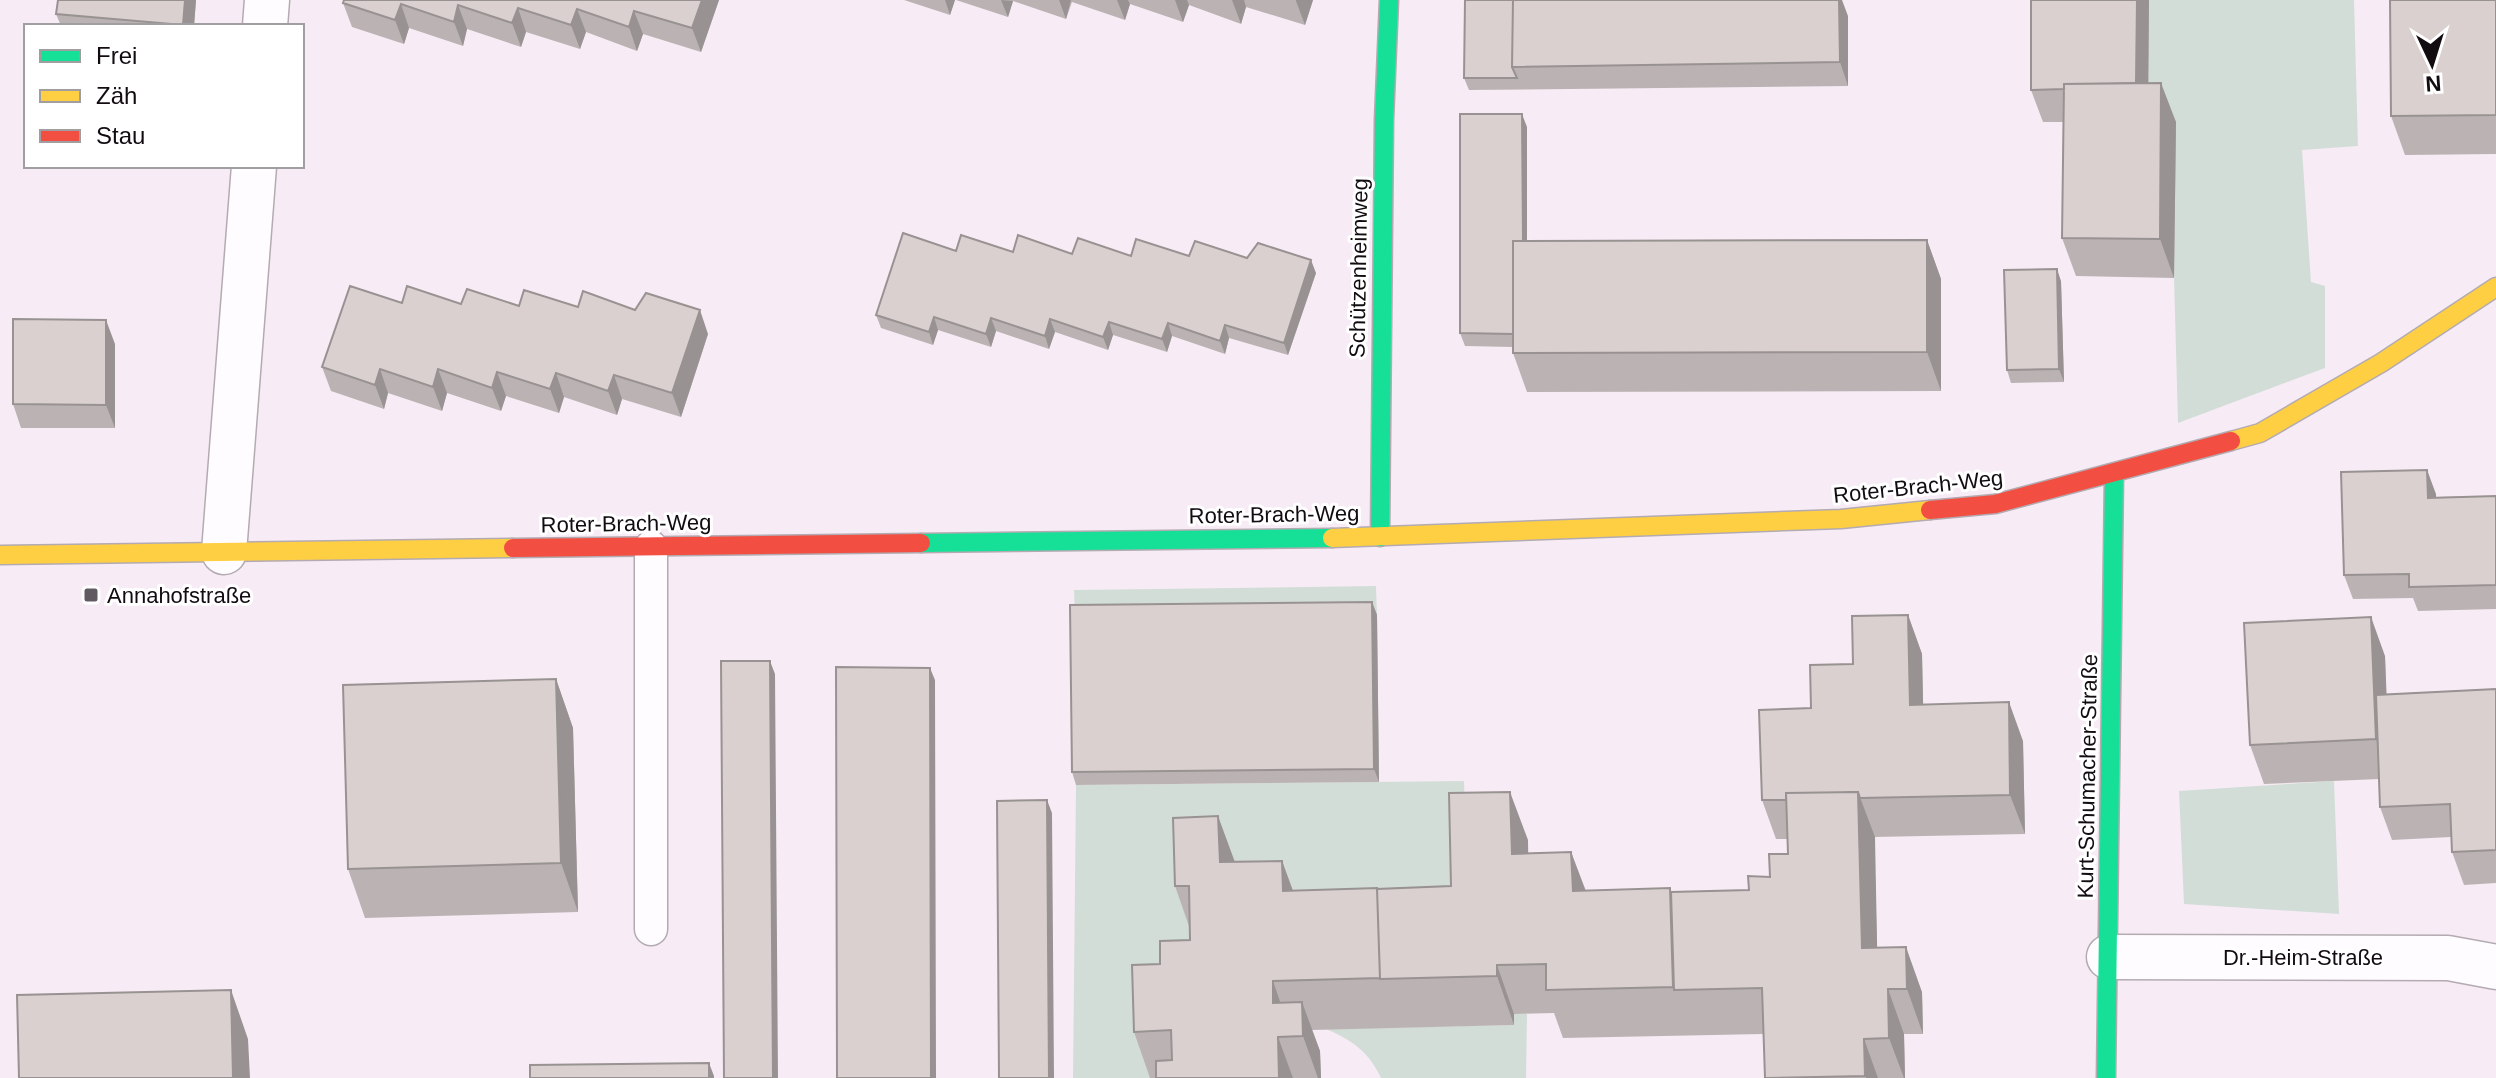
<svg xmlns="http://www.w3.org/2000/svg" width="2496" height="1078" font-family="Arial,sans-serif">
	<rect width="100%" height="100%" fill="#f7ecf5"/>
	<path fill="#d3ddd7" d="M 2148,0 L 2354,0 L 2358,146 L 2302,150 L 2311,282 L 2325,286 L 2325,368 L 2178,423 L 2174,278 L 2175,122 L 2148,122 Z
		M 1376,586 L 1377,615 L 1075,618 L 1074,590 Z
		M 1464,781 L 1469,934 L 1193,935 L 1151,1078 L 1073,1078 L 1076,785 Z
		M 2334,781 L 2339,914 L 2184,904 L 2179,791 Z
		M 1514,1014 L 1527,1014 L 1526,1078 L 1381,1078 C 1369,1052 1352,1040 1326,1029 L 1514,1025 Z"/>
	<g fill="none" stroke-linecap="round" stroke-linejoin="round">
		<defs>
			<path id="lane" d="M 651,929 L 651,547"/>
			<path id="street" d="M 265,26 L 267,0
				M 224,552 L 254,166
				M 2109,957 L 2448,958 L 2496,967"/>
			<path id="fast" d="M 1380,537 L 1384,120 L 1389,0
				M 921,543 L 1332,538
				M 2106,1078 L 2114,475"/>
			<path id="slow" d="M 2231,441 L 2260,433 L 2381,363 L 2496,287
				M 1332,538 L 1841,519 L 1930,510
				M 0,555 L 513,548"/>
			<path id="jam" d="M 1930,510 L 1995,504 L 2231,441
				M 513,548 L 921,543"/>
		</defs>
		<use href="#lane" stroke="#b3abb1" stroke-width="35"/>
		<use href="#street" stroke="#b3abb1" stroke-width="47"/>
		<use href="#fast" stroke="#b3abb1" stroke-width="21"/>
		<use href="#slow" stroke="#b3abb1" stroke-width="21"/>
		<use href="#jam" stroke="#b3abb1" stroke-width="21"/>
		<use href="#lane" stroke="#fefcfe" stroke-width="32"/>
		<use href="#street" stroke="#fefcfe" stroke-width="44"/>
		<use href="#fast" stroke="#16e098" stroke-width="18"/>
		<use href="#slow" stroke="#ffcf43" stroke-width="18"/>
		<use href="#jam" stroke="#f24e42" stroke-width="18"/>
	</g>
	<path fill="#bbb3b3" d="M 196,0 L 194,26 L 61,26 L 56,14 Z
		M 344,0 L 719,0 L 701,52 L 643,34 L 637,51 L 586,32 L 580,49 L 526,32 L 521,47 L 467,29 L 463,46 L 409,28 L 404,44 L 352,27 L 343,3 Z
		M 904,0 L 955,0 L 950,15 Z
		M 956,0 L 1313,0 L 1305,25 L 1246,7 L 1241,24 L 1189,5 L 1183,22 L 1130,4 L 1125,20 L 1072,2 L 1066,19 L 1013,1 L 1008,17 Z
		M 1465,0 L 1848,16 L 1848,86 L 1469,90 L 1464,78 Z
		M 2149,0 L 2148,83 L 2176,122 L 2174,278 L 2076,276 L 2062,238 L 2063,122 L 2043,122 L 2031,90 Z
		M 2496,0 L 2496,154 L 2405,155 L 2391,116 Z
		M 1527,127 L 1527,241 L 1927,240 L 1941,279 L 1941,391 L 1527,392 L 1513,353 L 1513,347 L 1465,346 L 1460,333 Z
		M 956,251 L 1247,258 L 1316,273 L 1288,355 L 1229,338 L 1225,354 L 1172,336 L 1167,352 L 1113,335 L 1108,350 L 1055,332 L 1049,349 L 996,331 L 991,347 L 938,330 L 933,345 L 881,328 L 876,315 Z
		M 2061,281 L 2064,382 L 2011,383 L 2007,370 Z
		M 402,303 L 578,307 L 708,334 L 681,417 L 622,399 L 617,415 L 564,397 L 559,413 L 506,396 L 501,411 L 447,393 L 442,411 L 388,393 L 384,409 L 331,391 L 322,367 Z
		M 115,344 L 115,428 L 21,428 L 13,404 Z
		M 2427,470 L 2436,497 L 2496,496 L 2496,609 L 2418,611 L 2413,598 L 2353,599 L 2344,575 Z
		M 1372,602 L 1377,615 L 1379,782 L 1076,785 L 1072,772 Z
		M 1908,615 L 1922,654 L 1923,705 L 2023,741 L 2025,834 L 1874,837 L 1877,948 L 1922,992 L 1923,1034 L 1904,1034 L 1905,1078 L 1765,1078 L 1763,1034 L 1563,1038 L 1554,1013 L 1514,1014 L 1514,1025 L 1312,1030 L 1320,1051 L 1321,1078 L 1150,1078 L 1134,1032 L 1160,964 L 1190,940 L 1190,929 L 1175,886 L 1235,862 L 1282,861 L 1293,891 L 1451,886 L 1528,840 L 1528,853 L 1571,852 L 1586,891 L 1671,892 L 1749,890 L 1770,877 L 1788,854 L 1787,839 L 1776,839 L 1762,800 L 1811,708 L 1853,664 Z
		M 2385,656 L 2386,694 L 2496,689 L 2496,883 L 2464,885 L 2452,852 L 2451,837 L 2392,840 L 2380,807 L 2379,779 L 2264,784 L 2250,745 Z
		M 556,679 L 573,728 L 578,912 L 365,918 L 348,869 Z"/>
	<path fill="#999292" d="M 185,0 L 196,0 L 194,26 L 183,26 Z
		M 702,0 L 719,0 L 701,52 L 692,28 Z
		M 945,0 L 955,0 L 950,15 Z
		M 1001,0 L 1013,1 L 1008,17 Z
		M 1059,0 L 1071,0 L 1066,19 Z
		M 1117,0 L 1128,0 L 1130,4 L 1125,20 Z
		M 1175,0 L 1187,0 L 1189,5 L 1183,22 Z
		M 1232,0 L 1244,0 L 1246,7 L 1241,24 Z
		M 1296,0 L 1313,0 L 1305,25 L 1296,1 Z
		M 1839,0 L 1842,0 L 1848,16 L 1848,86 L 1840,62 Z
		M 2137,0 L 2149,0 L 2148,122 L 2136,89 Z
		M 401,4 L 409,28 L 404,44 L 395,20 Z
		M 458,5 L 467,29 L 463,46 L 454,22 Z
		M 518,8 L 526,32 L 521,47 L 512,23 Z
		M 577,9 L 586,32 L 580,49 L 571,25 Z
		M 634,11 L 643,34 L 637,51 L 629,27 Z
		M 2161,83 L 2176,122 L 2174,278 L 2160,239 Z
		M 1522,114 L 1527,127 L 1527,347 L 1523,334 Z
		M 1927,240 L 1941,279 L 1941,391 L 1927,352 Z
		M 1311,260 L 1316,273 L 1288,355 L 1284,343 Z
		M 2057,269 L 2061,281 L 2064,382 L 2059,369 Z
		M 700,310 L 708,334 L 681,417 L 672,393 Z
		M 934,317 L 938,330 L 933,345 L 929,332 Z
		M 991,318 L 996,331 L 991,347 L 986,334 Z
		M 1050,319 L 1055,332 L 1049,349 L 1045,336 Z
		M 106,320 L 115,344 L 115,428 L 106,405 Z
		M 1109,322 L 1113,335 L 1108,350 L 1103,337 Z
		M 1168,323 L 1172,336 L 1167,352 L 1162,339 Z
		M 1225,325 L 1229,338 L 1225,354 L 1220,341 Z
		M 380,369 L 388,393 L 384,409 L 375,385 Z
		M 438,369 L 447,393 L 442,411 L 433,387 Z
		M 497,372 L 506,396 L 501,411 L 492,388 Z
		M 556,373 L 564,397 L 559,413 L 550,389 Z
		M 614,375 L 622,399 L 617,415 L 608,391 Z
		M 2427,470 L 2436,494 L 2437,521 L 2428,498 Z
		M 1372,602 L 1377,615 L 1379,782 L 1374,769 Z
		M 1908,615 L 1922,654 L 1924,744 L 1910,705 Z
		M 2371,617 L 2385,656 L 2390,778 L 2376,739 Z
		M 770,661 L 775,674 L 778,1078 L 773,1078 Z
		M 930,668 L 935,680 L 936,1078 L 931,1078 Z
		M 556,679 L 573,728 L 578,912 L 561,863 Z
		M 2009,702 L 2023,741 L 2025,834 L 2010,795 Z
		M 1510,792 L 1528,840 L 1529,902 L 1512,854 Z
		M 1858,792 L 1875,837 L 1878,993 L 1862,948 Z
		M 1047,800 L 1052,813 L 1054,1078 L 1049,1078 Z
		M 1218,816 L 1236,865 L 1220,862 Z
		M 1571,852 L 1589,900 L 1573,891 Z
		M 1282,861 L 1300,910 L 1283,891 Z
		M 1906,947 L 1922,992 L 1923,1034 L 1907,989 Z
		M 1497,965 L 1514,1014 L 1514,1025 L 1497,976 Z
		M 1273,981 L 1290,1031 L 1273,1003 Z
		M 1888,989 L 1904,1034 L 1905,1078 L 1904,1078 L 1889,1038 Z
		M 231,990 L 248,1039 L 250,1078 L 233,1078 Z
		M 1302,1002 L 1320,1051 L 1321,1078 L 1318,1078 L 1303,1036 Z
		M 1278,1037 L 1293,1078 L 1279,1078 Z
		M 1864,1039 L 1878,1078 L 1866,1078 Z
		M 709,1063 L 714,1076 L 714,1078 L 709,1078 Z"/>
	<path fill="#dad0d0" stroke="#999292" stroke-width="2" d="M 58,0 L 185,0 L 183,25 L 56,14 Z
		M 344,0 L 702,0 L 692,28 L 634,11 L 629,27 L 577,9 L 571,25 L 518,8 L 512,23 L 458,5 L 454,22 L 401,4 L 395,20 L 343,3 Z
		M 1465,0 L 1513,0 L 1512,67 L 1517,78 L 1464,78 Z
		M 1513,0 L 1839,0 L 1840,62 L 1512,67 Z
		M 2031,0 L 2137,0 L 2136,83 L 2064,84 L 2064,89 L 2031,90 Z
		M 2390,0 L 2496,0 L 2496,115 L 2391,116 Z
		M 2161,83 L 2160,239 L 2062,238 L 2064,84 Z
		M 1460,114 L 1522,114 L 1523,241 L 1513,241 L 1513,334 L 1460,333 Z
		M 903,233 L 956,251 L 961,235 L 1013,252 L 1018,235 L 1072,254 L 1078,238 L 1131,256 L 1136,239 L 1189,256 L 1195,241 L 1247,258 L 1258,243 L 1311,260 L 1284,343 L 1225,325 L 1220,341 L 1168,323 L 1162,339 L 1109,322 L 1103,337 L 1050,319 L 1045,336 L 991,318 L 986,334 L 934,317 L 929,332 L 876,315 Z
		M 1927,240 L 1927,352 L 1513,353 L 1513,241 Z
		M 2057,269 L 2059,369 L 2007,370 L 2004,270 Z
		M 350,286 L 402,303 L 407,286 L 461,304 L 467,289 L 519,306 L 524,290 L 578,307 L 583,291 L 635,310 L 646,293 L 700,310 L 672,393 L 614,375 L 608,391 L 556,373 L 550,389 L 497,372 L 492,388 L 438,369 L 433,387 L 380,369 L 375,385 L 322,367 Z
		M 13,319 L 106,320 L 106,405 L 13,404 Z
		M 2427,470 L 2428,498 L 2496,496 L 2496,585 L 2409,587 L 2409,574 L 2344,575 L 2341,472 Z
		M 1372,602 L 1374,769 L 1072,772 L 1070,605 Z
		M 1908,615 L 1910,705 L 2009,702 L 2010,795 L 1860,798 L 1858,792 L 1786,793 L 1786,800 L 1762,800 L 1759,710 L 1811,708 L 1810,665 L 1853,664 L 1852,616 Z
		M 2371,617 L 2376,739 L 2250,745 L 2244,623 Z
		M 721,661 L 770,661 L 773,1078 L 724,1078 Z
		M 836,667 L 930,668 L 931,1078 L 837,1078 Z
		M 556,679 L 561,863 L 348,869 L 343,685 Z
		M 2496,689 L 2496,850 L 2452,852 L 2450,804 L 2380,807 L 2376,695 Z
		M 1510,792 L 1512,854 L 1571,852 L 1573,891 L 1670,888 L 1673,987 L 1546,990 L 1546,964 L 1497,965 L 1497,976 L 1380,979 L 1377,889 L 1451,886 L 1449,793 Z
		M 1858,792 L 1862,948 L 1906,947 L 1907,989 L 1888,989 L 1889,1038 L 1864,1039 L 1865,1076 L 1765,1078 L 1762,988 L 1674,990 L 1671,892 L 1749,890 L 1748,876 L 1770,877 L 1769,854 L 1788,854 L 1786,793 Z
		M 1047,800 L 1049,1078 L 999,1078 L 997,801 Z
		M 1218,816 L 1220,862 L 1282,861 L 1283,891 L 1377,888 L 1380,978 L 1273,981 L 1273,1003 L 1302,1002 L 1303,1036 L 1278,1037 L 1279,1078 L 1156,1078 L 1156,1061 L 1172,1060 L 1171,1030 L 1134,1032 L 1132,965 L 1160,964 L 1160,941 L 1190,940 L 1189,886 L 1175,886 L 1173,818 Z
		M 231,990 L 233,1078 L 19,1078 L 17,995 Z
		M 709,1063 L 709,1078 L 530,1078 L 530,1065 Z"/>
	<rect fill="#625a61" stroke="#fff" stroke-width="3" x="83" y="587" width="16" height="16" rx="4"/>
	<g text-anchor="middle" stroke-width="6" stroke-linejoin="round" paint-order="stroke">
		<g font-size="22" fill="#120c11" stroke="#fff">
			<text transform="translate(1358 268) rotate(-89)" y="8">Schützenheimweg</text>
			<text transform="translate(1918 486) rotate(-6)" y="8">Roter-Brach-Weg</text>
			<text transform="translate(1274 514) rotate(-1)" y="8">Roter-Brach-Weg</text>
			<text transform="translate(626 523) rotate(-1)" y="8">Roter-Brach-Weg</text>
			<text transform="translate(2087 776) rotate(-89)" y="8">Kurt-Schumacher-Straße</text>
			<text x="2303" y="965">Dr.-Heim-Straße</text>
		</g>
		<g font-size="22" fill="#120c11" stroke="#fff" text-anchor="start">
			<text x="107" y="603">Annahofstraße</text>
		</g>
	</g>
	<rect x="24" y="24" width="280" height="144" fill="#ffffff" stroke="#a09ea0" stroke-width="2"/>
	<rect x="40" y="50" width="40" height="12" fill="#16e098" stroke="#a09ea0" stroke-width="2"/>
	<text x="96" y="64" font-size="24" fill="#120c11">Frei</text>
	<rect x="40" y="90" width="40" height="12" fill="#ffcf43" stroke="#a09ea0" stroke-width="2"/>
	<text x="96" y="104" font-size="24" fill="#120c11">Zäh</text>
	<rect x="40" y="130" width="40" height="12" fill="#f24e42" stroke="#a09ea0" stroke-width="2"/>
	<text x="96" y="144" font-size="24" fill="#120c11">Stau</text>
	<g transform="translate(2432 64) rotate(176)" stroke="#ffffff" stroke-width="6" paint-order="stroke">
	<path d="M0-6L14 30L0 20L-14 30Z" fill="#120c11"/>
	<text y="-12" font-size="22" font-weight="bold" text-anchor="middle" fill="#120c11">N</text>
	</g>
</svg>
